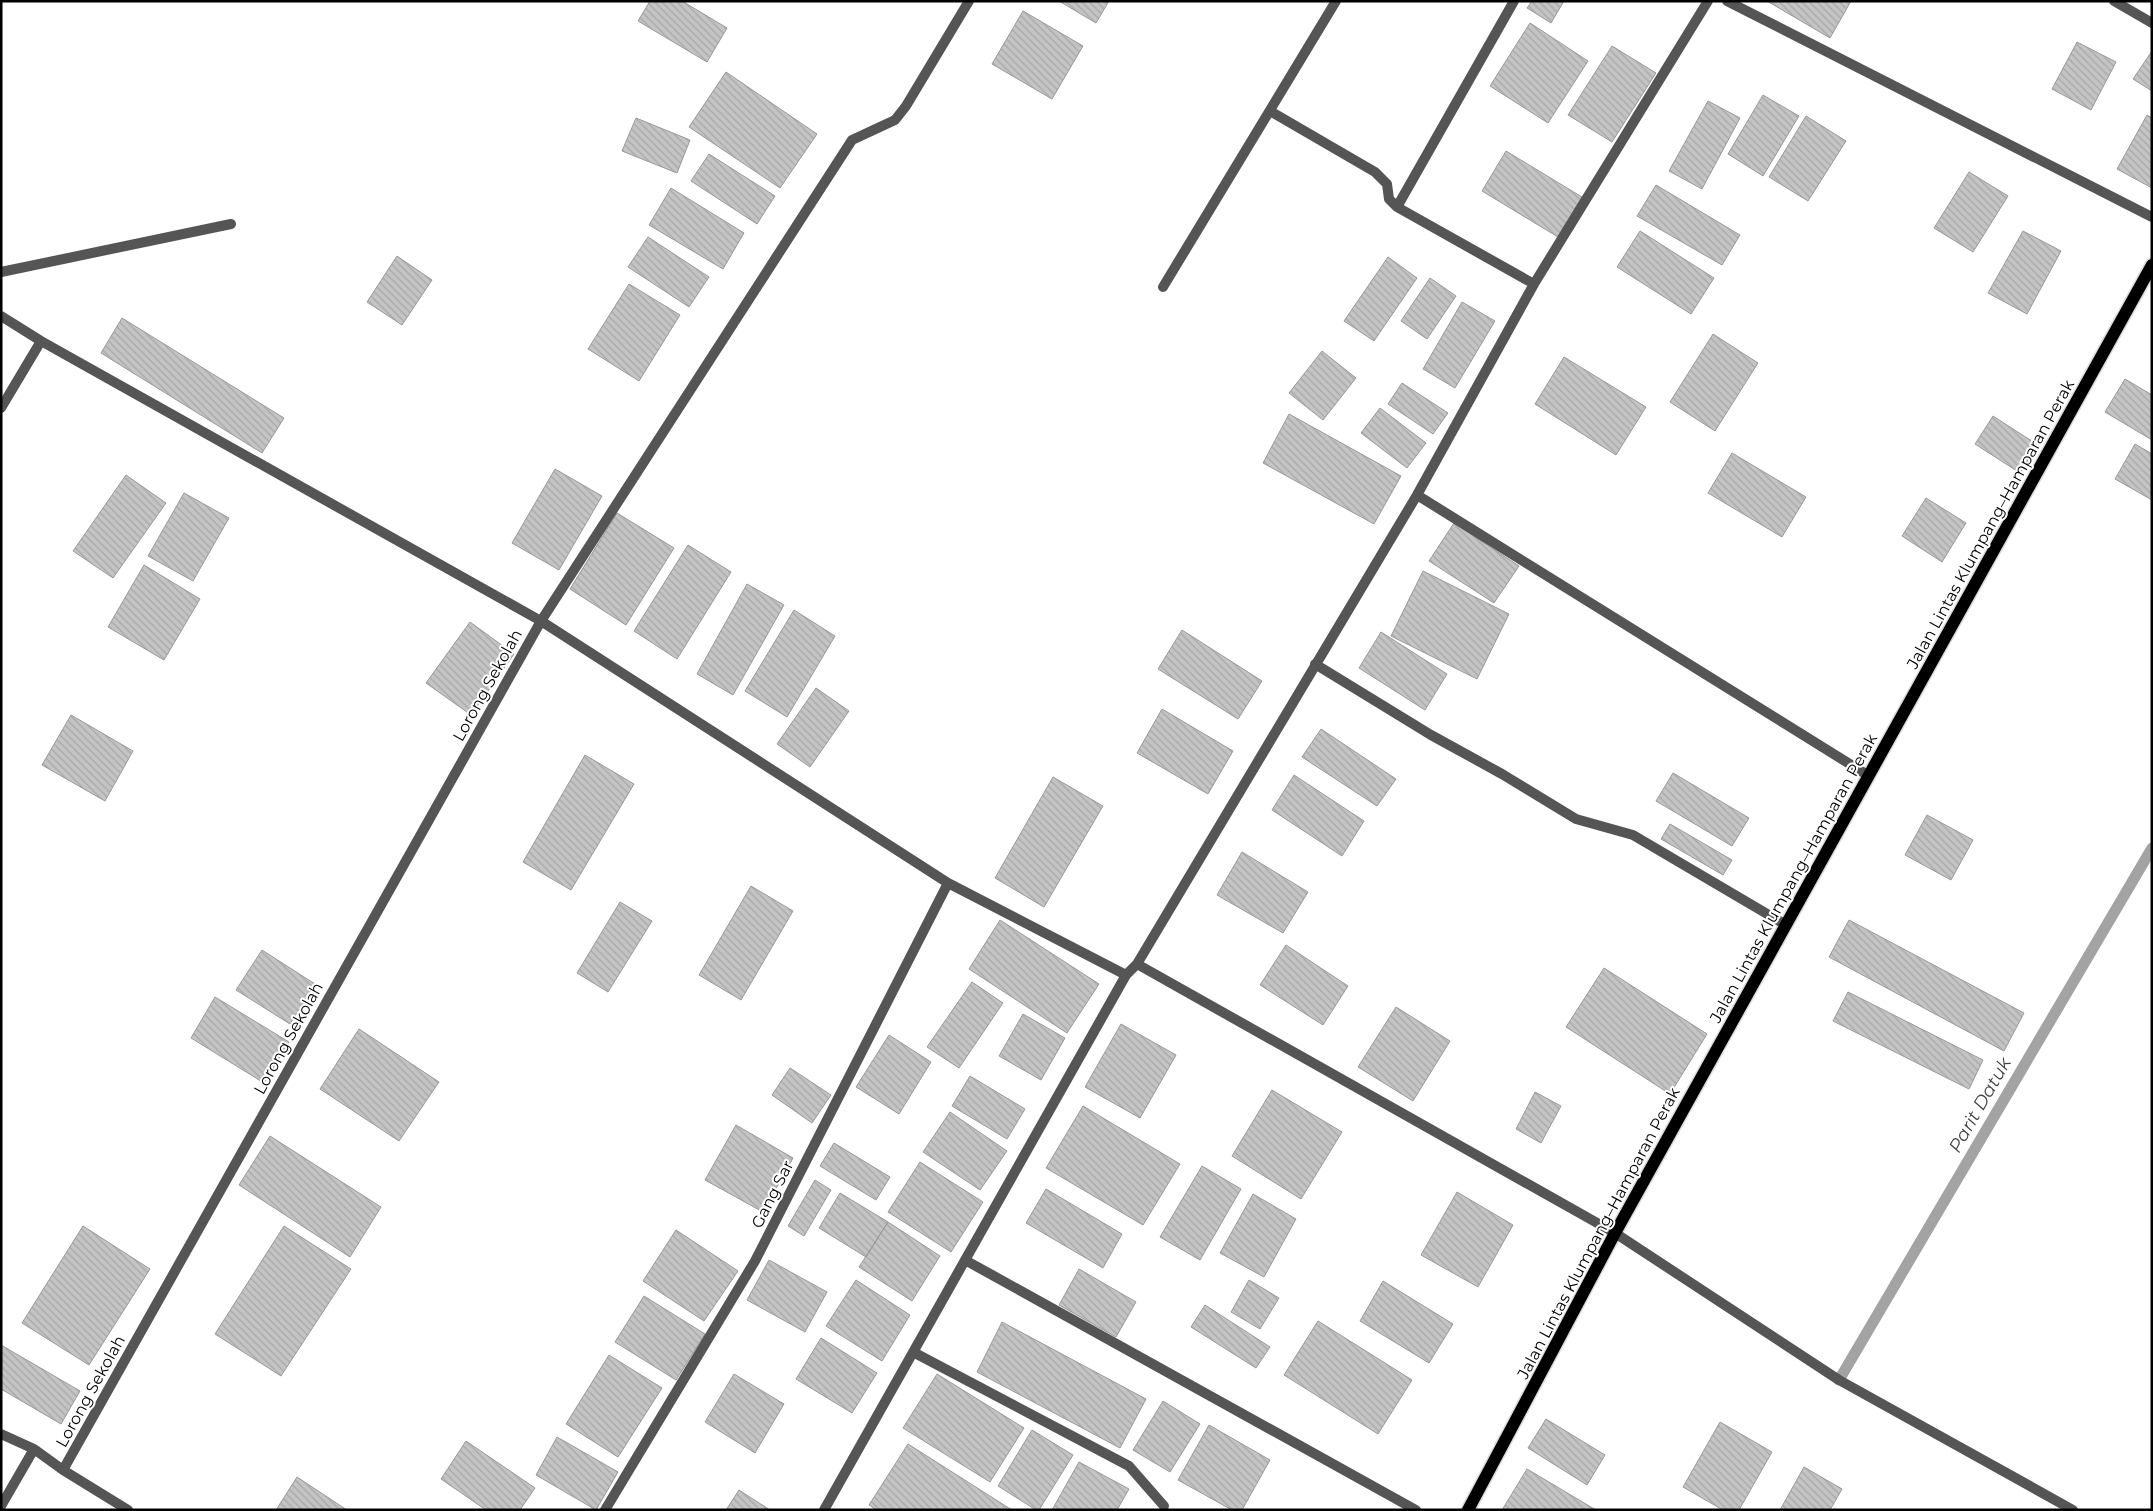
<svg xmlns="http://www.w3.org/2000/svg" width="2153" height="1511" font-family="Montserrat,sans-serif">
	<defs>
		<pattern id="building-back-hatch" width="6" height="6" patternUnits="userSpaceOnUse" patternTransform="scale(1.25)"><rect width="6" height="6" fill="#c4c4c4"/><path d="M-1 5l2 2M0 0l6 6M5-1l2 2" fill="none" stroke="#a7a7a7"/></pattern>
	</defs>
	<rect width="100%" height="100%" fill="#fff"/>
	<g fill="none" stroke-linecap="round" stroke-linejoin="round">
		<path stroke="#a3a3a3" stroke-width="11" d="M 1839,1380 L 2152,848"/>
	</g>
	<path fill="url(#building-back-hatch)" stroke="#999" d="M 650,1 L 682,1 L 727,28 L 707,62 L 638,21 Z
		M 1059,1 L 1109,1 L 1096,23 Z
		M 1532,1 L 1564,1 L 1551,23 L 1527,8 Z
		M 1767,1 L 1851,1 L 1830,38 Z
		M 1023,11 L 1083,46 L 1052,99 L 992,64 Z
		M 1530,23 L 1588,61 L 1548,123 L 1490,86 Z
		M 2077,42 L 2116,62 L 2091,110 L 2052,89 Z
		M 1612,46 L 1656,73 L 1612,142 L 1568,115 Z
		M 2152,51 L 2152,91 L 2133,79 Z
		M 726,72 L 817,134 L 780,188 L 689,127 Z
		M 1763,95 L 1799,116 L 1763,176 L 1728,154 Z
		M 1708,101 L 1740,118 L 1702,189 L 1669,171 Z
		M 2147,115 L 2152,118 L 2152,188 L 2117,169 Z
		M 1806,116 L 1846,141 L 1808,201 L 1769,177 Z
		M 636,118 L 690,140 L 677,173 L 622,151 Z
		M 1506,151 L 1582,197 L 1558,237 L 1482,191 Z
		M 709,154 L 775,196 L 757,224 L 691,181 Z
		M 1969,172 L 2008,196 L 1973,252 L 1934,228 Z
		M 1656,185 L 1740,235 L 1722,265 L 1637,216 Z
		M 671,188 L 744,233 L 723,269 L 649,225 Z
		M 1640,231 L 1714,278 L 1691,314 L 1617,267 Z
		M 2023,231 L 2061,251 L 2027,314 L 1988,293 Z
		M 648,237 L 709,277 L 689,307 L 628,267 Z
		M 397,256 L 432,280 L 402,325 L 367,302 Z
		M 1388,257 L 1417,278 L 1374,341 L 1344,321 Z
		M 1430,278 L 1456,296 L 1427,339 L 1401,321 Z
		M 629,284 L 680,315 L 639,381 L 588,349 Z
		M 1462,302 L 1495,321 L 1455,388 L 1423,369 Z
		M 122,318 L 284,418 L 262,453 L 101,353 Z
		M 1713,334 L 1758,363 L 1715,431 L 1670,402 Z
		M 1322,351 L 1356,378 L 1323,420 L 1289,393 Z
		M 1564,357 L 1646,407 L 1616,455 L 1535,404 Z
		M 2125,379 L 2152,395 L 2152,440 L 2105,412 Z
		M 1402,383 L 1448,413 L 1433,434 L 1388,404 Z
		M 1380,408 L 1426,443 L 1407,468 L 1361,433 Z
		M 1289,414 L 1401,476 L 1374,524 L 1263,463 Z
		M 1993,416 L 2038,445 L 2020,473 L 1975,444 Z
		M 2135,444 L 2152,454 L 2152,500 L 2115,479 Z
		M 1732,453 L 1806,497 L 1782,537 L 1708,493 Z
		M 555,469 L 602,496 L 559,570 L 512,543 Z
		M 126,475 L 166,503 L 113,578 L 73,551 Z
		M 184,493 L 229,518 L 193,581 L 148,556 Z
		M 1926,498 L 1966,523 L 1942,562 L 1902,536 Z
		M 617,513 L 674,548 L 626,625 L 570,589 Z
		M 1454,523 L 1519,566 L 1494,603 L 1429,561 Z
		M 688,545 L 731,572 L 677,659 L 634,631 Z
		M 144,565 L 200,599 L 164,660 L 108,627 Z
		M 1423,571 L 1509,614 L 1477,679 L 1391,636 Z
		M 747,584 L 784,605 L 733,695 L 697,674 Z
		M 794,610 L 835,636 L 787,717 L 745,691 Z
		M 470,622 L 514,654 L 471,715 L 426,683 Z
		M 1182,630 L 1262,681 L 1238,719 L 1158,669 Z
		M 1381,632 L 1447,674 L 1425,710 L 1359,668 Z
		M 816,688 L 849,711 L 810,767 L 777,744 Z
		M 1162,709 L 1233,751 L 1208,794 L 1137,753 Z
		M 71,715 L 133,751 L 105,801 L 42,765 Z
		M 1321,729 L 1396,779 L 1377,806 L 1302,757 Z
		M 585,755 L 634,784 L 571,890 L 523,862 Z
		M 1673,773 L 1749,818 L 1732,846 L 1656,801 Z
		M 1294,775 L 1364,821 L 1342,856 L 1272,810 Z
		M 1053,777 L 1103,806 L 1044,907 L 995,878 Z
		M 1927,815 L 1973,840 L 1951,880 L 1905,855 Z
		M 1670,824 L 1732,860 L 1723,875 L 1661,839 Z
		M 1242,852 L 1308,892 L 1283,933 L 1217,895 Z
		M 751,886 L 793,911 L 741,1000 L 699,975 Z
		M 620,902 L 652,921 L 608,992 L 577,973 Z
		M 1000,920 L 1099,984 L 1067,1033 L 969,969 Z
		M 1849,920 L 2024,1013 L 2004,1051 L 1829,957 Z
		M 1286,945 L 1348,986 L 1323,1025 L 1260,985 Z
		M 262,950 L 315,984 L 290,1024 L 236,990 Z
		M 1604,968 L 1707,1034 L 1670,1094 L 1566,1027 Z
		M 972,982 L 1003,1003 L 959,1068 L 927,1047 Z
		M 1848,992 L 1983,1060 L 1969,1089 L 1833,1021 Z
		M 215,997 L 289,1042 L 264,1083 L 191,1038 Z
		M 1396,1007 L 1450,1041 L 1413,1101 L 1358,1067 Z
		M 1023,1014 L 1065,1038 L 1041,1080 L 999,1056 Z
		M 1121,1024 L 1176,1055 L 1140,1118 L 1085,1087 Z
		M 359,1029 L 439,1082 L 399,1141 L 320,1089 Z
		M 889,1035 L 931,1062 L 899,1114 L 856,1087 Z
		M 790,1068 L 831,1095 L 812,1123 L 772,1095 Z
		M 970,1076 L 1025,1109 L 1007,1139 L 952,1106 Z
		M 1272,1090 L 1342,1132 L 1301,1199 L 1232,1156 Z
		M 1535,1092 L 1561,1106 L 1541,1143 L 1516,1129 Z
		M 1083,1106 L 1180,1164 L 1143,1225 L 1046,1168 Z
		M 950,1112 L 1007,1151 L 980,1190 L 923,1152 Z
		M 736,1125 L 793,1158 L 763,1212 L 705,1180 Z
		M 270,1136 L 381,1207 L 350,1257 L 239,1185 Z
		M 834,1143 L 890,1177 L 876,1200 L 820,1166 Z
		M 920,1162 L 983,1202 L 951,1252 L 888,1212 Z
		M 1202,1166 L 1241,1189 L 1200,1260 L 1160,1237 Z
		M 815,1180 L 831,1190 L 804,1236 L 788,1226 Z
		M 1046,1189 L 1122,1234 L 1103,1268 L 1026,1223 Z
		M 1457,1192 L 1513,1225 L 1478,1287 L 1421,1255 Z
		M 840,1193 L 888,1222 L 866,1257 L 819,1228 Z
		M 1253,1194 L 1296,1219 L 1264,1277 L 1220,1253 Z
		M 888,1222 L 940,1256 L 912,1301 L 859,1267 Z
		M 83,1226 L 150,1269 L 89,1365 L 22,1323 Z
		M 284,1226 L 351,1269 L 281,1376 L 215,1334 Z
		M 676,1230 L 738,1271 L 704,1321 L 643,1281 Z
		M 769,1260 L 827,1292 L 805,1332 L 747,1300 Z
		M 1079,1269 L 1136,1302 L 1116,1337 L 1059,1305 Z
		M 856,1280 L 910,1315 L 882,1361 L 826,1326 Z
		M 1249,1280 L 1279,1298 L 1260,1329 L 1231,1312 Z
		M 1383,1281 L 1453,1324 L 1429,1363 L 1360,1321 Z
		M 644,1296 L 705,1334 L 676,1380 L 615,1342 Z
		M 1205,1305 L 1270,1347 L 1256,1368 L 1191,1327 Z
		M 1318,1321 L 1412,1380 L 1378,1434 L 1284,1375 Z
		M 1002,1322 L 1146,1399 L 1120,1448 L 977,1372 Z
		M 821,1338 L 877,1373 L 852,1413 L 796,1379 Z
		M 1,1345 L 80,1391 L 61,1424 L 1,1389 Z
		M 609,1355 L 662,1388 L 618,1457 L 566,1424 Z
		M 734,1374 L 784,1404 L 755,1453 L 705,1422 Z
		M 937,1374 L 1024,1428 L 990,1482 L 903,1428 Z
		M 1163,1401 L 1200,1424 L 1170,1472 L 1133,1450 Z
		M 1546,1419 L 1605,1455 L 1587,1485 L 1528,1448 Z
		M 1720,1422 L 1772,1452 L 1739,1510 L 1723,1510 L 1683,1487 Z
		M 1209,1425 L 1270,1460 L 1242,1510 L 1232,1510 L 1178,1480 Z
		M 1032,1430 L 1073,1455 L 1039,1510 L 1036,1510 L 998,1486 Z
		M 557,1437 L 618,1472 L 596,1510 L 536,1475 Z
		M 466,1441 L 535,1488 L 520,1510 L 486,1510 L 441,1479 Z
		M 908,1444 L 1012,1510 L 877,1510 L 869,1505 Z
		M 1079,1462 L 1129,1489 L 1117,1510 L 1052,1510 Z
		M 1804,1467 L 1842,1489 L 1830,1510 L 1780,1510 Z
		M 1527,1469 L 1596,1510 L 1502,1510 Z
		M 297,1477 L 347,1510 L 276,1510 Z
		M 739,1490 L 770,1510 L 726,1510 Z"/>
	<g fill="none" stroke-linecap="round" stroke-linejoin="round">
		<defs>
			<path id="primary" d="M 1468,1510 L 1615,1233 L 2152,265"/>
		</defs>
		<use href="#primary" stroke="#dbdbdb" stroke-width="15"/>
		<path stroke="#555" stroke-width="10" d="M 969,1 L 906,106 L 895,120 L 852,140 L 541,621 L 948,883 L 1126,975 L 1137,964 L 1615,1233 L 1839,1380 L 2073,1510
			M 1514,1 L 1397,207 L 1534,284
			M 1727,1 L 2152,217
			M 2114,1 L 2152,23
			M 1270,111 L 1375,172 L 1387,184 L 1389,199 L 1397,207
			M 1,272 L 231,224
			M 1163,287 L 1336,1
			M 1,316 L 41,341 L 541,621 L 63,1470
			M 1,408 L 41,341
			M 1417,495 L 1869,776
			M 1315,664 L 1431,735 L 1502,774 L 1576,819 L 1633,835 L 1786,925
			M 1137,964 L 1417,495 L 1534,284 L 1708,1
			M 965,1260 L 1416,1510
			M 913,1352 L 1129,1466 L 1164,1506
			M 1,1434 L 34,1449
			M 1,1506 L 34,1449 L 63,1470 L 128,1510
			M 605,1510 L 755,1261 L 948,883
			M 824,1510 L 1126,975"/>
		<use href="#primary" stroke="#000" stroke-width="12"/>
	</g>
	<g text-anchor="middle" stroke-width="4" stroke-linejoin="round" paint-order="stroke">
		<g font-size="16" fill="#000" stroke="#fff">
			<text transform="translate(1990 524) rotate(-61)" y="6">Jalan Lintas Klumpang–Hamparan Perak</text>
			<text transform="translate(487 685) rotate(-61)" y="6">Lorong Sekolah</text>
			<text transform="translate(1793 878) rotate(-61)" y="6">Jalan Lintas Klumpang–Hamparan Perak</text>
			<text transform="translate(288 1038) rotate(-61)" y="6">Lorong Sekolah</text>
			<text transform="translate(772 1194) rotate(-63)" y="6">Gang Sar</text>
			<text transform="translate(1598 1233) rotate(-62)" y="6">Jalan Lintas Klumpang–Hamparan Perak</text>
			<text transform="translate(90 1391) rotate(-61)" y="6">Lorong Sekolah</text>
		</g>
		<g font-size="18" font-style="italic" fill="#444" stroke="#fff">
			<text transform="translate(1980 1105) rotate(-60)" y="6">Parit Datuk</text>
		</g>
	</g>
	<rect width="2153" height="1511" fill="none" stroke="#000000" stroke-width="5"/>
</svg>
